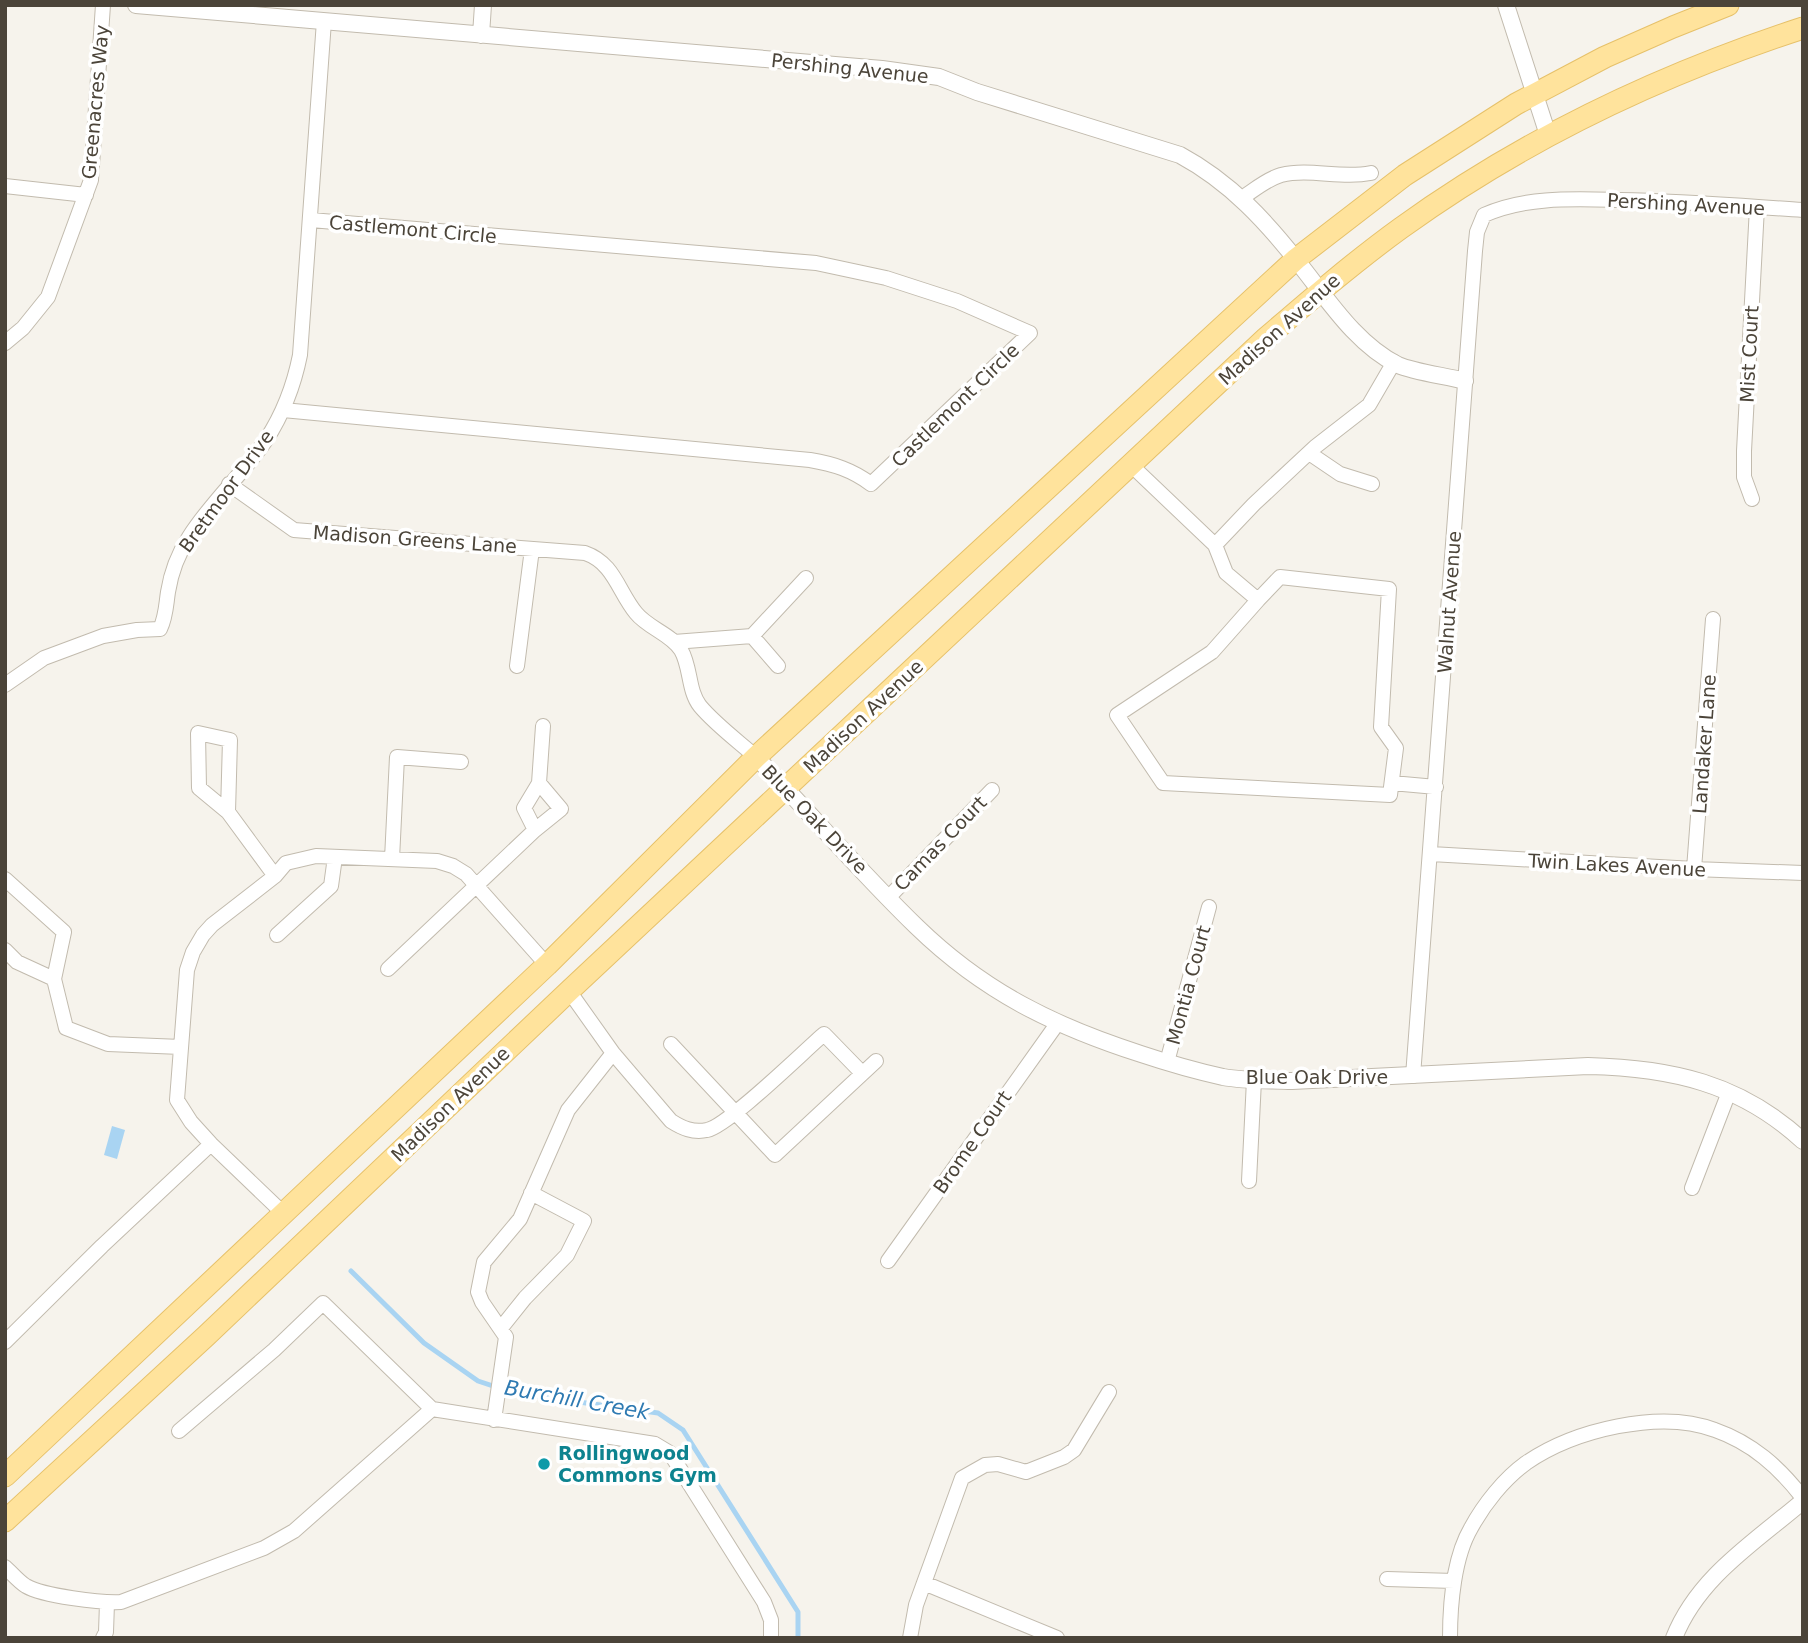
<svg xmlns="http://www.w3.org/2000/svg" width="1808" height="1643" font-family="'DejaVu Sans',sans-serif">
	<rect width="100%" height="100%" fill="#f6f3ec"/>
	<path fill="#a9d4f2" d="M 112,1126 L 125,1130 L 117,1159 L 104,1155 Z"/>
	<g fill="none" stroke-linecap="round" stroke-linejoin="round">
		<path stroke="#a9d4f2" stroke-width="5" d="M 351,1271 L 424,1343 L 478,1381 L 514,1393 L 658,1413 L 683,1430 L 798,1612 L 798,1638"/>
		<defs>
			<path id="minor" d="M 5,186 L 86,195
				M 1242,198 C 1254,190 1267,179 1281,175 C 1310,168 1341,179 1371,173
				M 5,343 L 23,328 L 48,297 L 91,180 L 103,5
				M 283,410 L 810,460 C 834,464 852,470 871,484 L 1030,333 L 957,301 L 886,278 L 816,263 L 311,220
				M 1309,453 L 1340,474 L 1372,484
				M 1131,465 L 1215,545 L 1254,504 L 1315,447 L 1369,405 L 1394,362
				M 229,484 L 294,530 L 585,553 C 614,563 618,591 636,613 C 648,628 671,634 681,650 C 691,667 688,691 700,706 C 716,725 738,741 756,757
				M 1752,499 L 1744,477 L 1744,451 L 1757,207
				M 1215,545 L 1226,573 L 1258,600 L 1212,652 L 1117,715 L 1163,783 L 1390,795 L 1396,748 L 1381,727 L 1389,589 L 1280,577 L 1258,600
				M 752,636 L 778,666
				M 674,642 L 752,636 L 806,578
				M 517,666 L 532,549
				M 5,685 L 44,658 L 103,636 L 137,630 L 160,629 C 166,617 166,605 168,592 C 171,573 178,554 189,537 C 211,502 243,474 266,440 C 283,414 294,385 300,355 L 324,21
				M 539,783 L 543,726
				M 1392,783 L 1436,787
				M 228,812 L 199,788 L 198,733 L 230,740 L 228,812 L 275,876
				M 1431,854 L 1694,869 L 1803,873
				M 392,859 L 397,757 L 461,762
				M 1694,869 L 1713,619
				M 5,879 L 64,932 L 54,979 L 66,1028 L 108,1044 L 181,1047
				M 889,897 L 992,790
				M 277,935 L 331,886 L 335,857
				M 5,950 L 17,962 L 54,979
				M 388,969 L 535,830 L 524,808 L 539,783 L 561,809 L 535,830
				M 569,991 L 613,1053 L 671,1121 C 682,1128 693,1133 707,1130 C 728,1126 803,1052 824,1034 L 862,1073
				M 671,1044 L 775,1155 L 876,1061
				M 1167,1062 L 1209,907
				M 1413,1076 L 1475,251 L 1477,232 L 1484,215 C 1527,196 1575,199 1621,200 C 1682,201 1742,206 1803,210
				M 1249,1181 L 1254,1080
				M 1692,1188 L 1729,1092
				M 283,1213 L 211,1144 L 191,1122 L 177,1100 L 187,970 L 193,952 L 203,935 L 212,925 L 275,876 L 286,863 L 316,856 L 437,861 L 453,866 L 466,874 L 547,965
				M 888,1261 L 1057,1024
				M 501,1328 L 525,1298 L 567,1255 L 584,1221 L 531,1193
				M 5,1342 L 102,1246 L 211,1144
				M 494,1420 L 506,1337 L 482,1302 L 478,1292 L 484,1262 L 520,1219 L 568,1110 L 613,1053
				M 179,1431 L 274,1350 L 323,1303 L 432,1409
				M 5,1567 C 12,1573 18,1581 26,1586 C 43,1596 101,1603 121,1602 L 264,1548 L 294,1531 L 432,1409 L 655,1444 L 670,1453 L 764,1602 L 771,1620 L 771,1638
				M 1387,1579 L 1454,1581
				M 924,1583 L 1057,1638
				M 103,1638 L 106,1632 L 107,1603
				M 910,1638 L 916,1605 L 962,1478 L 985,1465 L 998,1464 L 1026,1472 L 1064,1457 L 1074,1450 L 1109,1392
				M 1450,1638 C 1450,1604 1454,1557 1471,1528 C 1484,1504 1504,1479 1526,1463 C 1574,1430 1660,1409 1715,1430 C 1752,1443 1779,1467 1803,1498"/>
			<path id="tertiary" d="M 136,5 L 882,69 L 939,77 L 977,92 L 1180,155 C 1230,182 1267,222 1301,266 C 1328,300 1357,345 1398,365 C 1414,372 1446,376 1465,381
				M 1506,5 L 1548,135
				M 481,35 L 483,5
				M 756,757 C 810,813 861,873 917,927 C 984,992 1054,1026 1141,1054 C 1168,1063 1196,1071 1223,1077 C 1246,1081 1269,1080 1292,1081 L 1588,1066 C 1671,1068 1740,1083 1803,1141
				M 1674,1638 C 1698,1577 1755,1542 1803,1501"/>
			<path id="primary" d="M 5,1476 L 547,965 L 756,757 L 1296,259 L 1405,175 L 1516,104 L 1605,57 L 1673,27 L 1728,5
				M 5,1521 L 206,1336 L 569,991 L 1266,338 C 1310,300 1354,262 1401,228 C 1524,139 1659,75 1803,28"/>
		</defs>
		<use href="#minor" stroke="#c2bbae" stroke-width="16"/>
		<use href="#tertiary" stroke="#c2bbae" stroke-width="18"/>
		<use href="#primary" stroke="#e6c16a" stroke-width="23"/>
		<use href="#minor" stroke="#fff" stroke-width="14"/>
		<use href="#tertiary" stroke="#fff" stroke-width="16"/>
		<use href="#primary" stroke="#ffe39c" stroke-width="21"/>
	</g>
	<circle fill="#0f9aa8" stroke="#fff" stroke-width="2.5" cx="544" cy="1464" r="7"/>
	<g text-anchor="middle" stroke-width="7" stroke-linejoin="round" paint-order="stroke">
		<g font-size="19" fill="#4b4439" stroke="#fff">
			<text transform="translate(850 68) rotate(6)" y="7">Pershing Avenue</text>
			<text transform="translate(95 102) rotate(-85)" y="7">Greenacres Way</text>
			<text transform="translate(1686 204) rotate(3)" y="7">Pershing Avenue</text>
			<text transform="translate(413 229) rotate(5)" y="7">Castlemont Circle</text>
			<text transform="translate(1279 329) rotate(-42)" y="7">Madison Avenue</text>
			<text transform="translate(1749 354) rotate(-87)" y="7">Mist Court</text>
			<text transform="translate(955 405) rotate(-44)" y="7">Castlemont Circle</text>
			<text transform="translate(226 491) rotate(-54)" y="7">Bretmoor Drive</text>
			<text transform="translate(415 539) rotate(4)" y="7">Madison Greens Lane</text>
			<text transform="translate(1449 602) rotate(-86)" y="7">Walnut Avenue</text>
			<text transform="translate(863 716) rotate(-43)" y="7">Madison Avenue</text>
			<text transform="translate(1704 744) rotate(-86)" y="7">Landaker Lane</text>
			<text transform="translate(815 819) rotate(46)" y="7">Blue Oak Drive</text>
			<text transform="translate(940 843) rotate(-46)" y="7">Camas Court</text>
			<text transform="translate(1617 865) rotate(3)" y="7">Twin Lakes Avenue</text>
			<text transform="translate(1188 985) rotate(-75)" y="7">Montia Court</text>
			<text x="1317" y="1084">Blue Oak Drive</text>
			<text transform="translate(450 1104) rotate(-44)" y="7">Madison Avenue</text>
			<text transform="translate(972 1142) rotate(-55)" y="7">Brome Court</text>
		</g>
		<g font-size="19" font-weight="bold" fill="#0d838f" stroke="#fff" text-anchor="start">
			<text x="558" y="1460">Rollingwood<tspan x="558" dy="22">Commons Gym</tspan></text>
		</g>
		<g font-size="21" font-style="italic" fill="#2e7ab2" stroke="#fff">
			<text transform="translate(577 1400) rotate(10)" y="7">Burchill Creek</text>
		</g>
	</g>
	<rect width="1808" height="1643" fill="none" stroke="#4b4439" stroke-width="14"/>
</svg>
